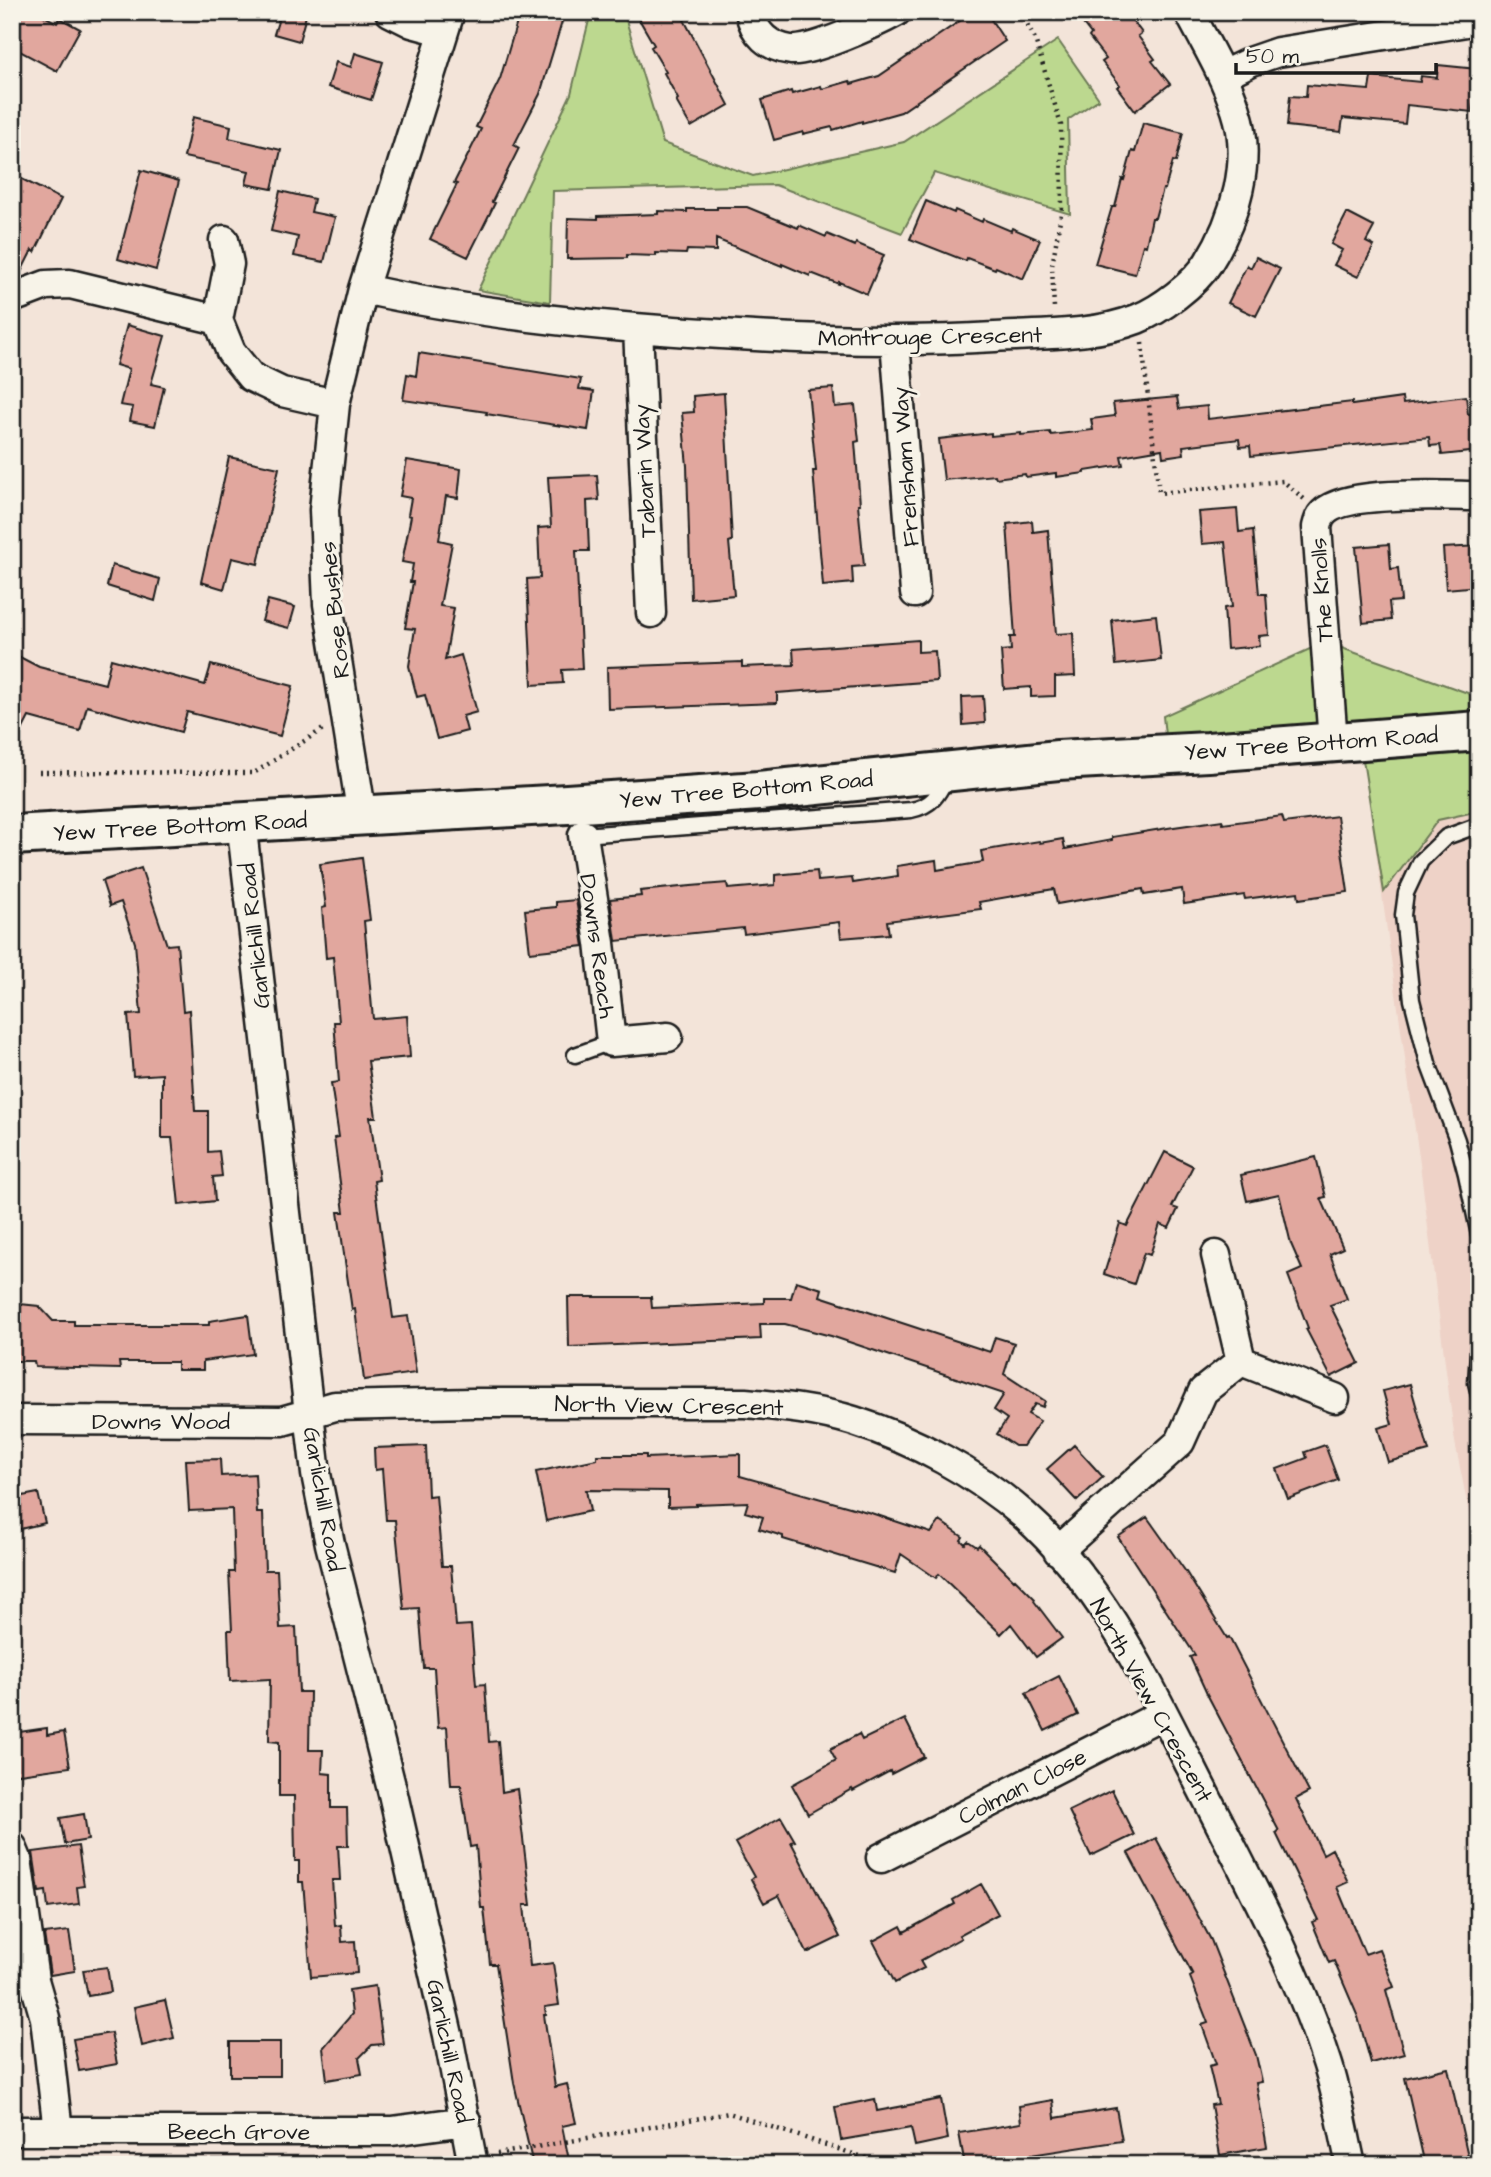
<svg xmlns="http://www.w3.org/2000/svg" width="1491" height="2177" font-family="'Architects Daughter',sans-serif">
	<rect width="100%" height="100%" fill="#f3e4d9"/>
	<filter id="ink" filterUnits="userSpaceOnUse"><feTurbulence type="fractalNoise" baseFrequency=".0143" numOctaves="2"/><feDisplacementMap in="SourceGraphic" scale="14" xChannelSelector="R" yChannelSelector="G"/><feConvolveMatrix kernelMatrix="1 2 1 2 8 2 1 2 1" color-interpolation-filters="sRGB"/></filter>
	<g filter="url(#ink)">
		<path fill="#eed2c7" d="M 1479,749 L 1479,1564 L 1455,1442 L 1420,1164 L 1363,760 Z"/>
		<path fill="#bcd88f" stroke="#6c7a56" stroke-width="2" d="M 591,12 L 628,12 L 626,20 L 663,143 L 753,176 L 904,142 L 1058,40 L 1099,99 L 1068,120 L 1070,214 L 934,173 L 902,233 L 775,185 L 553,191 L 550,302 L 478,290 L 571,94 Z
			M 1325,642 L 1479,697 L 1479,731 L 1167,754 L 1163,716 Z
			M 1479,749 L 1479,811 L 1438,820 L 1384,892 L 1363,760 Z"/>
		<path fill="#e1a79e" stroke="#1c1c1c" stroke-width="2" d="M 12,12 L 37,12 L 57,23 L 60,18 L 80,29 L 57,71 L 12,47 Z
			M 281,12 L 307,12 L 299,41 L 274,34 Z
			M 520,12 L 565,12 L 540,94 L 514,145 L 519,148 L 492,202 L 495,203 L 468,257 L 430,239 L 457,184 L 454,183 L 481,129 L 476,127 L 500,79 Z
			M 651,12 L 680,12 L 729,105 L 691,127 L 676,101 L 678,99 L 664,73 L 666,72 L 651,47 L 654,45 L 639,19 Z
			M 973,12 L 986,12 L 1005,41 L 901,112 L 862,123 L 862,121 L 833,130 L 832,127 L 803,134 L 803,132 L 774,140 L 762,100 L 791,91 L 792,94 L 821,86 L 822,89 L 850,81 L 851,84 L 879,76 Z
			M 1074,12 L 1126,12 L 1142,33 L 1138,36 L 1155,59 L 1152,61 L 1170,84 L 1135,111 L 1117,87 L 1120,85 L 1102,62 L 1106,59 L 1089,37 L 1091,34 Z
			M 355,53 L 383,62 L 371,100 L 328,87 L 336,62 L 351,67 Z
			M 1438,65 L 1477,69 L 1472,112 L 1407,105 L 1405,124 L 1343,118 L 1341,132 L 1287,126 L 1290,96 L 1306,97 L 1307,85 L 1369,90 L 1371,77 L 1420,82 L 1421,76 L 1437,78 Z
			M 193,117 L 231,126 L 229,138 L 281,150 L 272,189 L 246,184 L 249,171 L 184,157 Z
			M 1143,123 L 1183,133 L 1176,162 L 1173,161 L 1165,189 L 1163,189 L 1155,218 L 1152,218 L 1146,246 L 1143,245 L 1135,274 L 1095,264 L 1112,207 L 1115,207 L 1122,179 L 1124,180 L 1132,151 L 1135,152 Z
			M 141,170 L 179,181 L 156,270 L 118,259 Z
			M 12,174 L 61,199 L 35,252 L 32,250 L 18,278 L 12,280 L 12,225 L 20,209 L 12,205 Z
			M 280,191 L 314,199 L 311,212 L 335,217 L 324,262 L 294,256 L 298,237 L 271,231 Z
			M 926,201 L 954,213 L 955,210 L 982,222 L 983,219 L 1011,231 L 1012,228 L 1040,240 L 1023,279 L 996,267 L 995,269 L 967,258 L 966,261 L 910,239 Z
			M 717,207 L 747,207 L 798,228 L 799,225 L 826,237 L 827,234 L 855,246 L 856,243 L 884,255 L 867,294 L 839,282 L 839,284 L 811,273 L 810,276 L 782,264 L 782,266 L 716,239 L 716,251 L 687,250 L 686,254 L 656,253 L 656,256 L 627,255 L 627,258 L 567,259 L 568,218 L 598,219 L 598,216 L 658,214 L 658,211 L 687,212 L 687,209 L 717,209 Z
			M 1347,213 L 1374,227 L 1366,242 L 1374,246 L 1358,277 L 1334,265 L 1342,250 L 1331,244 Z
			M 1256,257 L 1280,269 L 1256,316 L 1228,303 L 1247,265 L 1251,268 Z
			M 127,325 L 165,336 L 151,384 L 164,387 L 155,426 L 130,421 L 133,407 L 120,405 L 129,369 L 116,365 Z
			M 419,353 L 581,379 L 579,389 L 594,391 L 588,430 L 486,414 L 487,412 L 403,400 L 407,374 L 416,376 Z
			M 833,388 L 835,407 L 855,405 L 859,441 L 855,442 L 860,504 L 858,504 L 864,566 L 852,567 L 853,583 L 823,586 L 813,471 L 816,471 L 808,390 Z
			M 724,393 L 732,541 L 729,542 L 734,595 L 691,599 L 687,466 L 682,413 L 694,412 L 693,396 Z
			M 1466,396 L 1468,414 L 1479,413 L 1479,451 L 1442,455 L 1440,445 L 1430,446 L 1429,437 L 1251,456 L 1250,446 L 1240,447 L 1239,439 L 1183,446 L 1184,454 L 1163,457 L 1162,449 L 1121,456 L 1123,465 L 1085,471 L 1085,473 L 1056,477 L 1056,473 L 1026,477 L 1025,474 L 996,478 L 995,475 L 944,480 L 939,439 L 991,433 L 991,436 L 1021,433 L 1021,435 L 1050,432 L 1051,435 L 1093,430 L 1091,419 L 1115,416 L 1113,403 L 1177,397 L 1179,409 L 1207,406 L 1208,419 L 1352,402 L 1352,405 L 1402,398 L 1403,404 Z
			M 229,457 L 279,468 L 258,564 L 232,558 L 224,589 L 201,582 Z
			M 407,460 L 461,469 L 458,498 L 446,496 L 439,540 L 452,543 L 440,606 L 454,608 L 445,660 L 461,655 L 477,712 L 463,716 L 467,731 L 437,739 L 425,695 L 417,697 L 409,666 L 415,629 L 405,628 L 413,582 L 410,582 L 413,564 L 402,562 L 411,516 L 408,515 L 411,498 L 400,496 Z
			M 597,475 L 599,500 L 587,501 L 589,551 L 576,551 L 582,669 L 562,670 L 563,683 L 532,685 L 527,579 L 540,578 L 538,528 L 551,527 L 548,477 Z
			M 1237,509 L 1239,532 L 1253,530 L 1259,594 L 1266,594 L 1269,635 L 1259,636 L 1260,646 L 1227,649 L 1224,608 L 1232,607 L 1225,542 L 1202,544 L 1199,512 Z
			M 1032,521 L 1033,532 L 1048,530 L 1056,634 L 1073,633 L 1075,676 L 1055,677 L 1055,696 L 1031,697 L 1031,687 L 1004,689 L 1001,651 L 1011,650 L 1010,637 L 1015,637 L 1007,524 Z
			M 1389,544 L 1391,569 L 1398,568 L 1401,601 L 1389,602 L 1391,620 L 1363,623 L 1356,547 Z
			M 1479,546 L 1479,586 L 1446,589 L 1443,548 Z
			M 112,565 L 160,579 L 155,601 L 107,586 Z
			M 268,600 L 295,607 L 289,628 L 262,621 Z
			M 1156,615 L 1161,660 L 1116,665 L 1112,620 Z
			M 918,640 L 918,652 L 935,651 L 937,681 L 777,693 L 777,703 L 608,709 L 607,667 L 742,662 L 742,667 L 794,665 L 793,649 Z
			M 12,653 L 39,667 L 105,684 L 111,659 L 205,685 L 211,665 L 293,686 L 280,736 L 187,712 L 181,732 L 87,706 L 80,731 L 29,717 L 12,750 Z
			M 983,696 L 985,723 L 963,725 L 962,697 Z
			M 1282,816 L 1284,823 L 1337,816 L 1348,892 L 1299,899 L 1298,892 L 1245,899 L 1244,895 L 1184,904 L 1182,889 L 1144,895 L 1143,889 L 1057,904 L 1054,889 L 979,902 L 981,909 L 887,921 L 889,934 L 841,938 L 839,922 L 744,934 L 743,928 L 616,941 L 610,899 L 641,896 L 640,891 L 691,886 L 727,883 L 728,889 L 775,885 L 775,875 L 817,871 L 818,881 L 852,878 L 853,883 L 898,876 L 897,866 L 936,860 L 937,870 L 983,862 L 981,851 L 1039,841 L 1040,843 L 1063,839 L 1065,849 L 1112,840 L 1112,837 L 1174,827 L 1222,820 L 1223,824 Z
			M 362,858 L 370,920 L 364,921 L 373,1019 L 407,1016 L 410,1057 L 368,1061 L 376,1117 L 370,1117 L 379,1180 L 374,1181 L 393,1318 L 408,1316 L 416,1373 L 364,1380 L 355,1309 L 352,1310 L 338,1212 L 344,1212 L 334,1138 L 339,1137 L 331,1083 L 339,1082 L 334,1022 L 339,1022 L 333,957 L 326,958 L 322,908 L 326,907 L 320,864 Z
			M 141,868 L 167,945 L 177,944 L 183,1011 L 189,1010 L 195,1111 L 208,1111 L 208,1152 L 219,1151 L 222,1176 L 213,1177 L 215,1201 L 179,1205 L 172,1138 L 162,1138 L 162,1074 L 133,1076 L 128,1015 L 141,1014 L 135,943 L 121,902 L 110,906 L 102,881 Z
			M 576,900 L 584,946 L 530,952 L 525,910 L 556,907 L 556,902 Z
			M 1165,1152 L 1193,1166 L 1172,1207 L 1178,1209 L 1169,1228 L 1160,1224 L 1150,1255 L 1144,1253 L 1134,1284 L 1104,1274 L 1120,1223 L 1127,1226 Z
			M 1316,1157 L 1326,1197 L 1321,1198 L 1343,1248 L 1330,1254 L 1347,1299 L 1330,1305 L 1359,1363 L 1331,1377 L 1306,1329 L 1308,1328 L 1288,1275 L 1302,1269 L 1291,1244 L 1279,1194 L 1247,1201 L 1241,1175 Z
			M 796,1281 L 822,1289 L 820,1296 L 990,1352 L 995,1337 L 1014,1343 L 1004,1374 L 1045,1401 L 1043,1407 L 1035,1404 L 1028,1414 L 1040,1421 L 1023,1446 L 1015,1446 L 997,1434 L 1007,1419 L 994,1410 L 1004,1394 L 831,1336 L 785,1324 L 760,1324 L 761,1339 L 569,1347 L 568,1297 L 651,1297 L 652,1308 L 764,1303 L 764,1298 L 791,1298 Z
			M 20,1304 L 39,1306 L 53,1321 L 74,1321 L 74,1325 L 209,1325 L 209,1321 L 248,1315 L 253,1354 L 203,1361 L 203,1370 L 177,1370 L 177,1362 L 119,1362 L 120,1369 L 35,1367 L 34,1361 L 12,1361 L 12,1308 L 20,1308 Z
			M 1410,1384 L 1429,1451 L 1388,1462 L 1378,1428 L 1392,1424 L 1383,1391 Z
			M 1074,1445 L 1103,1477 L 1077,1501 L 1047,1469 Z
			M 1325,1445 L 1338,1480 L 1288,1499 L 1277,1469 L 1307,1458 L 1305,1452 Z
			M 426,1446 L 428,1496 L 436,1495 L 442,1566 L 451,1566 L 456,1626 L 471,1625 L 476,1685 L 485,1684 L 489,1742 L 498,1741 L 502,1792 L 517,1789 L 531,1905 L 524,1905 L 530,1966 L 553,1963 L 559,2005 L 545,2007 L 546,2015 L 544,2015 L 555,2087 L 567,2084 L 576,2123 L 562,2126 L 570,2165 L 533,2165 L 514,2083 L 496,1964 L 490,1964 L 484,1908 L 481,1908 L 476,1846 L 470,1847 L 461,1785 L 451,1785 L 447,1727 L 438,1728 L 434,1668 L 424,1668 L 419,1608 L 404,1609 L 395,1520 L 386,1520 L 382,1469 L 375,1470 L 374,1448 Z
			M 740,1454 L 740,1476 L 871,1513 L 931,1533 L 940,1521 L 963,1537 L 961,1540 L 965,1544 L 968,1541 L 977,1547 L 979,1545 L 1014,1580 L 1015,1579 L 1035,1599 L 1034,1601 L 1062,1638 L 1036,1657 L 1011,1624 L 1001,1634 L 939,1574 L 936,1578 L 901,1554 L 895,1573 L 783,1539 L 783,1536 L 759,1529 L 763,1517 L 745,1512 L 748,1502 L 696,1504 L 696,1506 L 668,1507 L 668,1491 L 586,1490 L 590,1511 L 546,1521 L 536,1472 L 597,1459 L 597,1455 L 646,1455 L 646,1458 Z
			M 220,1459 L 221,1476 L 255,1474 L 257,1513 L 263,1513 L 265,1570 L 277,1570 L 280,1628 L 296,1627 L 299,1692 L 310,1692 L 309,1750 L 323,1750 L 322,1773 L 331,1774 L 331,1808 L 347,1808 L 348,1846 L 338,1846 L 340,1880 L 332,1880 L 335,1926 L 341,1925 L 342,1942 L 355,1941 L 357,1973 L 311,1977 L 303,1882 L 299,1882 L 299,1861 L 295,1861 L 294,1796 L 279,1796 L 279,1742 L 269,1741 L 270,1679 L 230,1681 L 228,1630 L 232,1630 L 229,1572 L 234,1572 L 232,1509 L 189,1511 L 186,1460 Z
			M 38,1493 L 45,1523 L 12,1531 L 12,1498 Z
			M 1147,1517 L 1186,1572 L 1227,1638 L 1229,1637 L 1309,1792 L 1296,1799 L 1323,1854 L 1332,1849 L 1348,1882 L 1337,1887 L 1365,1954 L 1379,1949 L 1394,1987 L 1386,1990 L 1404,2054 L 1371,2063 L 1358,2017 L 1334,1961 L 1329,1963 L 1312,1922 L 1318,1920 L 1276,1833 L 1279,1831 L 1207,1694 L 1190,1657 L 1195,1655 L 1118,1537 Z
			M 1059,1676 L 1078,1715 L 1045,1731 L 1026,1693 Z
			M 905,1719 L 924,1757 L 891,1774 L 890,1771 L 853,1791 L 852,1789 L 808,1814 L 792,1785 L 836,1760 L 830,1749 L 859,1734 L 862,1740 Z
			M 47,1728 L 47,1735 L 64,1732 L 70,1767 L 12,1775 L 12,1733 Z
			M 1112,1790 L 1134,1835 L 1091,1856 L 1069,1811 Z
			M 84,1814 L 88,1840 L 65,1844 L 60,1818 Z
			M 781,1817 L 795,1841 L 791,1842 L 840,1937 L 807,1953 L 779,1895 L 764,1903 L 751,1879 L 754,1877 L 735,1843 Z
			M 1156,1838 L 1211,1940 L 1256,2055 L 1262,2082 L 1256,2083 L 1267,2147 L 1220,2155 L 1211,2105 L 1218,2104 L 1209,2066 L 1216,2064 L 1202,2025 L 1208,2023 L 1190,1977 L 1193,1975 L 1128,1853 Z
			M 78,1846 L 84,1886 L 77,1887 L 79,1904 L 48,1908 L 46,1891 L 39,1892 L 33,1852 Z
			M 981,1884 L 998,1914 L 959,1935 L 961,1938 L 920,1961 L 924,1968 L 895,1983 L 873,1941 L 901,1926 L 904,1932 L 955,1904 L 953,1900 Z
			M 69,1931 L 75,1971 L 50,1975 L 44,1934 Z
			M 107,1967 L 111,1992 L 88,1996 L 83,1970 Z
			M 375,1986 L 383,2044 L 372,2045 L 359,2058 L 362,2074 L 327,2080 L 323,2048 L 352,2014 L 349,1990 Z
			M 165,2000 L 174,2038 L 142,2046 L 134,2007 Z
			M 111,2033 L 117,2064 L 79,2071 L 73,2039 Z
			M 230,2042 L 280,2042 L 280,2076 L 230,2076 Z
			M 1448,2068 L 1470,2165 L 1425,2165 L 1405,2078 Z
			M 875,2099 L 877,2111 L 941,2099 L 948,2139 L 915,2146 L 911,2128 L 841,2140 L 835,2107 Z
			M 1053,2100 L 1055,2118 L 1116,2108 L 1122,2141 L 965,2165 L 959,2133 L 1021,2123 L 1019,2106 Z"/>
		<g fill="none" stroke-linecap="round" stroke-linejoin="round">
			<defs>
				<path id="lane" d="M 1479,825 L 1446,837 L 1421,861 L 1406,893 L 1403,915 L 1412,1000 L 1428,1063 L 1457,1140 L 1466,1174 L 1479,1235
					M 579,832 L 583,835 L 911,810 C 932,806 938,795 947,777
					M 575,1055 L 611,1042
					M 1479,1336 L 1476,1383 L 1479,1395"/>
				<path id="street" d="M 390,12 L 412,23 L 442,31
					M 750,12 C 754,34 769,47 791,50 C 812,52 876,23 896,12
					M 1223,75 L 1252,61 L 1278,52 L 1479,20
					M 224,240 L 229,264 L 218,320 L 231,352 L 251,377 L 282,392 L 335,404
					M 363,289 C 481,315 601,327 721,334 C 813,340 903,343 995,337 C 1042,334 1093,336 1137,319 C 1160,310 1195,284 1208,263 C 1235,220 1253,160 1236,110 C 1225,76 1206,44 1189,12
					M 12,298 L 46,285 L 70,284 L 218,320
					M 638,329 L 651,613
					M 895,341 L 915,593
					M 1333,742 L 1317,527 C 1318,523 1319,519 1321,516 C 1339,489 1447,496 1479,496
					M 362,816 L 328,604 L 324,510 L 335,404 L 363,289 L 450,12
					M 241,821 L 316,1474 L 330,1544 L 393,1794 L 448,2035 L 473,2165
					M 583,835 L 600,943 L 611,1042 L 668,1037
					M 1216,1255 L 1241,1361 L 1335,1398
					M 12,1420 L 282,1421 L 335,1406 L 472,1403 L 745,1403 C 781,1406 819,1410 854,1421 C 914,1440 976,1473 1024,1515 C 1101,1583 1146,1679 1192,1769 C 1239,1863 1295,1962 1327,2062 C 1338,2095 1343,2131 1351,2165
					M 1058,1551 L 1180,1442 L 1203,1391 L 1241,1361
					M 12,1847 L 17,1859 L 34,1980 L 45,2018 L 58,2131
					M 881,1858 L 1163,1714
					M 12,2131 L 392,2131 L 466,2121"/>
				<path id="secondary" d="M 12,835 L 567,804 L 759,791 L 1058,760 L 1208,752 L 1479,731"/>
			</defs>
			<use href="#lane" stroke="#1c1c1c" stroke-width="19"/>
			<use href="#street" stroke="#1c1c1c" stroke-width="33"/>
			<use href="#secondary" stroke="#1c1c1c" stroke-width="44"/>
			<path stroke="#1c1c1c" stroke-width="4.5" stroke-dasharray="2 5" stroke-linecap="butt" d="M 1021,12 L 1035,39 L 1061,125 L 1062,208 L 1052,266 L 1054,308
				M 1142,343 L 1159,493 L 1283,481 L 1304,499
				M 39,772 L 254,773 L 323,729
				M 497,2154 L 729,2113 L 887,2165"/>
			<use href="#lane" stroke="#f7f3e8" stroke-width="14"/>
			<use href="#street" stroke="#f7f3e8" stroke-width="28"/>
			<use href="#secondary" stroke="#f7f3e8" stroke-width="38"/>
		</g>
	</g>
	<g text-anchor="middle" stroke-width="6" stroke-linejoin="round" paint-order="stroke">
		<g font-size="23" fill="#1c1c1c" stroke="#f7f3e8">
			<text transform="translate(930 336) rotate(-1)" y="8">Montrouge Crescent</text>
			<text transform="translate(905 467) rotate(-94)" y="8">Frensham Way</text>
			<text transform="translate(644 471) rotate(-93)" y="8">Tabarin Way</text>
			<text transform="translate(1321 590) rotate(-94)" y="8">The Knolls</text>
			<text transform="translate(334 610) rotate(-96)" y="8">Rose Bushes</text>
			<text transform="translate(1311 743) rotate(-4)" y="8">Yew Tree Bottom Road</text>
			<text transform="translate(746 789) rotate(-5)" y="8">Yew Tree Bottom Road</text>
			<text transform="translate(180 826) rotate(-3)" y="8">Yew Tree Bottom Road</text>
			<text transform="translate(254 936) rotate(-96)" y="8">Garlichill Road</text>
			<text transform="translate(598 946) rotate(82)" y="8">Downs Reach</text>
			<text transform="translate(669 1405) rotate(1)" y="8">North View Crescent</text>
			<text x="161" y="1429">Downs Wood</text>
			<text transform="translate(324 1499) rotate(80)" y="8">Garlichill Road</text>
			<text transform="translate(1152 1700) rotate(61)" y="8">North View Crescent</text>
			<text transform="translate(1022 1786) rotate(-27)" y="8">Colman Close</text>
			<text transform="translate(450 2051) rotate(78)" y="8">Garlichill Road</text>
			<text x="239" y="2139">Beech Grove</text>
		</g>
	</g>
	<rect width="1491" height="2177" fill="none" stroke="#f7f3e8" stroke-width="42"/>
	<rect x="21" y="21" width="1449" height="2135" fill="none" stroke="#1c1c1c" stroke-width="2.5" filter="url(#ink)"/>
	<path d="M1236 63v10h200v-10" fill="none" stroke="#1c1c1c" stroke-width="3.5"/>
	<text x="1246" y="63" font-size="21" fill="#1c1c1c" stroke="#f7f3e8" stroke-width="5" paint-order="stroke">50 m</text>
</svg>
